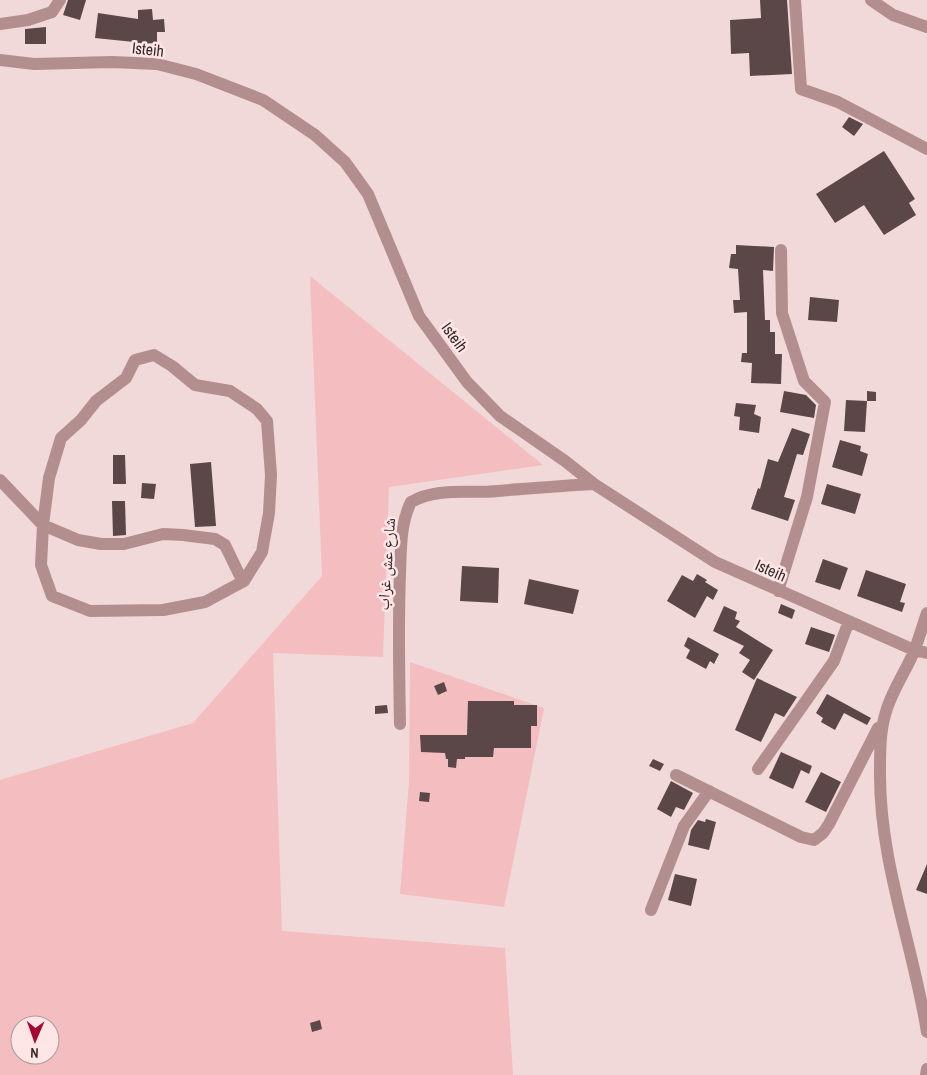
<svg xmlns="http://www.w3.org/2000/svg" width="927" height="1075" font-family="'Archivo Narrow','Noto Naskh Arabic',sans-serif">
	<rect width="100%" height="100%" fill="#f1d9d9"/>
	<path fill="#f4bdbf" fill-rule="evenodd" d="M 310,276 L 543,465 L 389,487 L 383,657 L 273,653 L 282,931 L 505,948 L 513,1075 L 0,1075 L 0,780 L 193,723 L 322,576 ZM 20,1025 L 50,1025 L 50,1055 L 20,1055 Z
		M 410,662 L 544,708 L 504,907 L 400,894 L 409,782 Z"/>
	<path fill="#5b4748" d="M 68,0 L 86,0 L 80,20 L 63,15 Z
		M 760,0 L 787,0 L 792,74 L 750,76 L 749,53 L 731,54 L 730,20 L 761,18 Z
		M 152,9 L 153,20 L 164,19 L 165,32 L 157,32 L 157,43 L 134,44 L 134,42 L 95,38 L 98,13 L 138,19 L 138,10 Z
		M 46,27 L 46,44 L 25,44 L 25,29 Z
		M 849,117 L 863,124 L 854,136 L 842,127 Z
		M 884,151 L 915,199 L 909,203 L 916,215 L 884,235 L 864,205 L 835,223 L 816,194 Z
		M 736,245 L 774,247 L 773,271 L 763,270 L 765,320 L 770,320 L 770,332 L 775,332 L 775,354 L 782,354 L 781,384 L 751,383 L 752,363 L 741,362 L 742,353 L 747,353 L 747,312 L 734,313 L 733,300 L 740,300 L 738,269 L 729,268 L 731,254 L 736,254 Z
		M 810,297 L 839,300 L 837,322 L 808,320 Z
		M 784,391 L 806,395 L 816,405 L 814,418 L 780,412 Z
		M 867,391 L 876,392 L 876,401 L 867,401 Z
		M 846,400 L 867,401 L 865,432 L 844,431 Z
		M 736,403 L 756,405 L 754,414 L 761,417 L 759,433 L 739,430 L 740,417 L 734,416 Z
		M 792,428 L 810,434 L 803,455 L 797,454 L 784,497 L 795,500 L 788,521 L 751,509 L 758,488 L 760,489 L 768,459 L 778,462 Z
		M 840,440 L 861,446 L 860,451 L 868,454 L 862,476 L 832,467 Z
		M 113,455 L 125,455 L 126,484 L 113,484 Z
		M 211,462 L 216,526 L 195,527 L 190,464 Z
		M 142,483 L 156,484 L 154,499 L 141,498 Z
		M 827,484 L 861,494 L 855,514 L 821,504 Z
		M 112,501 L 125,501 L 126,535 L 113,536 Z
		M 823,559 L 848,568 L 840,590 L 815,582 Z
		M 462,566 L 499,568 L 498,603 L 460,601 Z
		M 866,570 L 906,584 L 900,602 L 905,603 L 902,612 L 857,596 Z
		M 697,574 L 707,580 L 705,582 L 718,590 L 713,600 L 707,596 L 695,618 L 667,601 L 682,575 L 693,581 Z
		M 529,579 L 579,590 L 573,614 L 524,604 Z
		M 781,604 L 795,610 L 792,619 L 778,613 Z
		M 724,606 L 737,612 L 735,619 L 740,621 L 736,627 L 773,650 L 754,680 L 742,672 L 750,660 L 739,653 L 744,646 L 713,631 Z
		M 811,627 L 835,635 L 829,652 L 805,644 Z
		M 688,637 L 719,654 L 714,664 L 710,661 L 706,669 L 686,658 L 690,650 L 684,646 Z
		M 757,678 L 797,697 L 784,717 L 775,713 L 761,742 L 735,730 Z
		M 444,682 L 447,691 L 438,695 L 434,686 Z
		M 827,694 L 871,718 L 867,725 L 844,713 L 835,730 L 821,722 L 823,718 L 816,713 Z
		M 468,701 L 514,701 L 514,705 L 537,705 L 537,726 L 531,726 L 531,748 L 494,748 L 493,757 L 465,757 L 465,759 L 457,759 L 456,768 L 448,767 L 448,759 L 446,759 L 445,753 L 421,752 L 420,735 L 467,735 Z
		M 387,705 L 388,713 L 375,714 L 375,706 Z
		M 781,752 L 812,766 L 809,774 L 801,770 L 793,789 L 769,778 Z
		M 653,759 L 664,764 L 660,771 L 649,766 Z
		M 821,772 L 841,782 L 826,812 L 805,802 Z
		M 671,781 L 693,793 L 684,810 L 676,807 L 671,817 L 657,809 Z
		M 420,792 L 430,793 L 429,802 L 419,801 Z
		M 706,819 L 716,822 L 709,850 L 688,845 L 691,830 L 698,820 L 705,822 Z
		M 927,864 L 927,894 L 916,890 Z
		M 675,874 L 697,879 L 691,906 L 668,900 Z
		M 320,1020 L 322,1029 L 312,1032 L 310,1023 Z"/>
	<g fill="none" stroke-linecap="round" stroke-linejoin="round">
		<path stroke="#b28e8f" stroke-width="12" d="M 795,0 L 801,89 L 838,102 L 927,149
			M 871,0 L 893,15 L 927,27
			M 0,24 L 28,20 L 52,12 L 60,0
			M 0,60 L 34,64 L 112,62 L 157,64 L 196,74 L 263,100 L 315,135 L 345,162 L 368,194 L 419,316 L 467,382 L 500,416 L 565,461 L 594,484 L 715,562 L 914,650 L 927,653
			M 154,355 L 172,366 L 195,385 L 230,391 L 257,409 L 267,421 L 271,475 L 269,513 L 262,552 L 244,581 L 205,602 L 163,610 L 90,611 L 52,596 L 41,565 L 43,525 L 49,478 L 61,438 L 81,420 L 96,401 L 126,378 L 135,360 Z
			M 0,480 L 43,525 L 78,540 L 101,544 L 124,544 L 163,534 L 183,535 L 215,539 L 225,545 L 239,574 L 244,581
			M 778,591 L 807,497 L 825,402 L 804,381 L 782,313 L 781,250
			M 927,613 C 923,625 919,638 915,649 C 906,672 891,691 885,715 C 880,733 880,752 880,771 C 879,861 913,945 927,1032
			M 400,724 C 399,674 398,624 400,574 C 401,550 400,524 411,502 C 438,487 468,494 498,491 C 529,488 561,486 594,484
			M 758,769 L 834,661 L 849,621
			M 676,775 L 801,837 L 814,840 L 823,833 L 829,824 L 878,728
			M 651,910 L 684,826 L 709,791
			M 926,1075 L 927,1069"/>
	</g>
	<g text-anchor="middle" stroke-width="5" stroke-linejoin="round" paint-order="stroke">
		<g font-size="16" fill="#332a2a" stroke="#fee6e7">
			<text transform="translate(148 49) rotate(6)" y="6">Isteih</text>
			<text transform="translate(455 337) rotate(54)" y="6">Isteih</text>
			<text transform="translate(386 564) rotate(-86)" y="6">شارع عش غراب</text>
			<text transform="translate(771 570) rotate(24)" y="6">Isteih</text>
		</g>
	</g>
	<g transform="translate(35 1040) rotate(182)"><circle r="24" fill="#fee6e7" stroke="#ad9b9b"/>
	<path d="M0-4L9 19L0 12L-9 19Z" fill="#a50834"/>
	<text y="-8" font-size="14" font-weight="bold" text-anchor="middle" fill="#332a2a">N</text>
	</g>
</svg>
